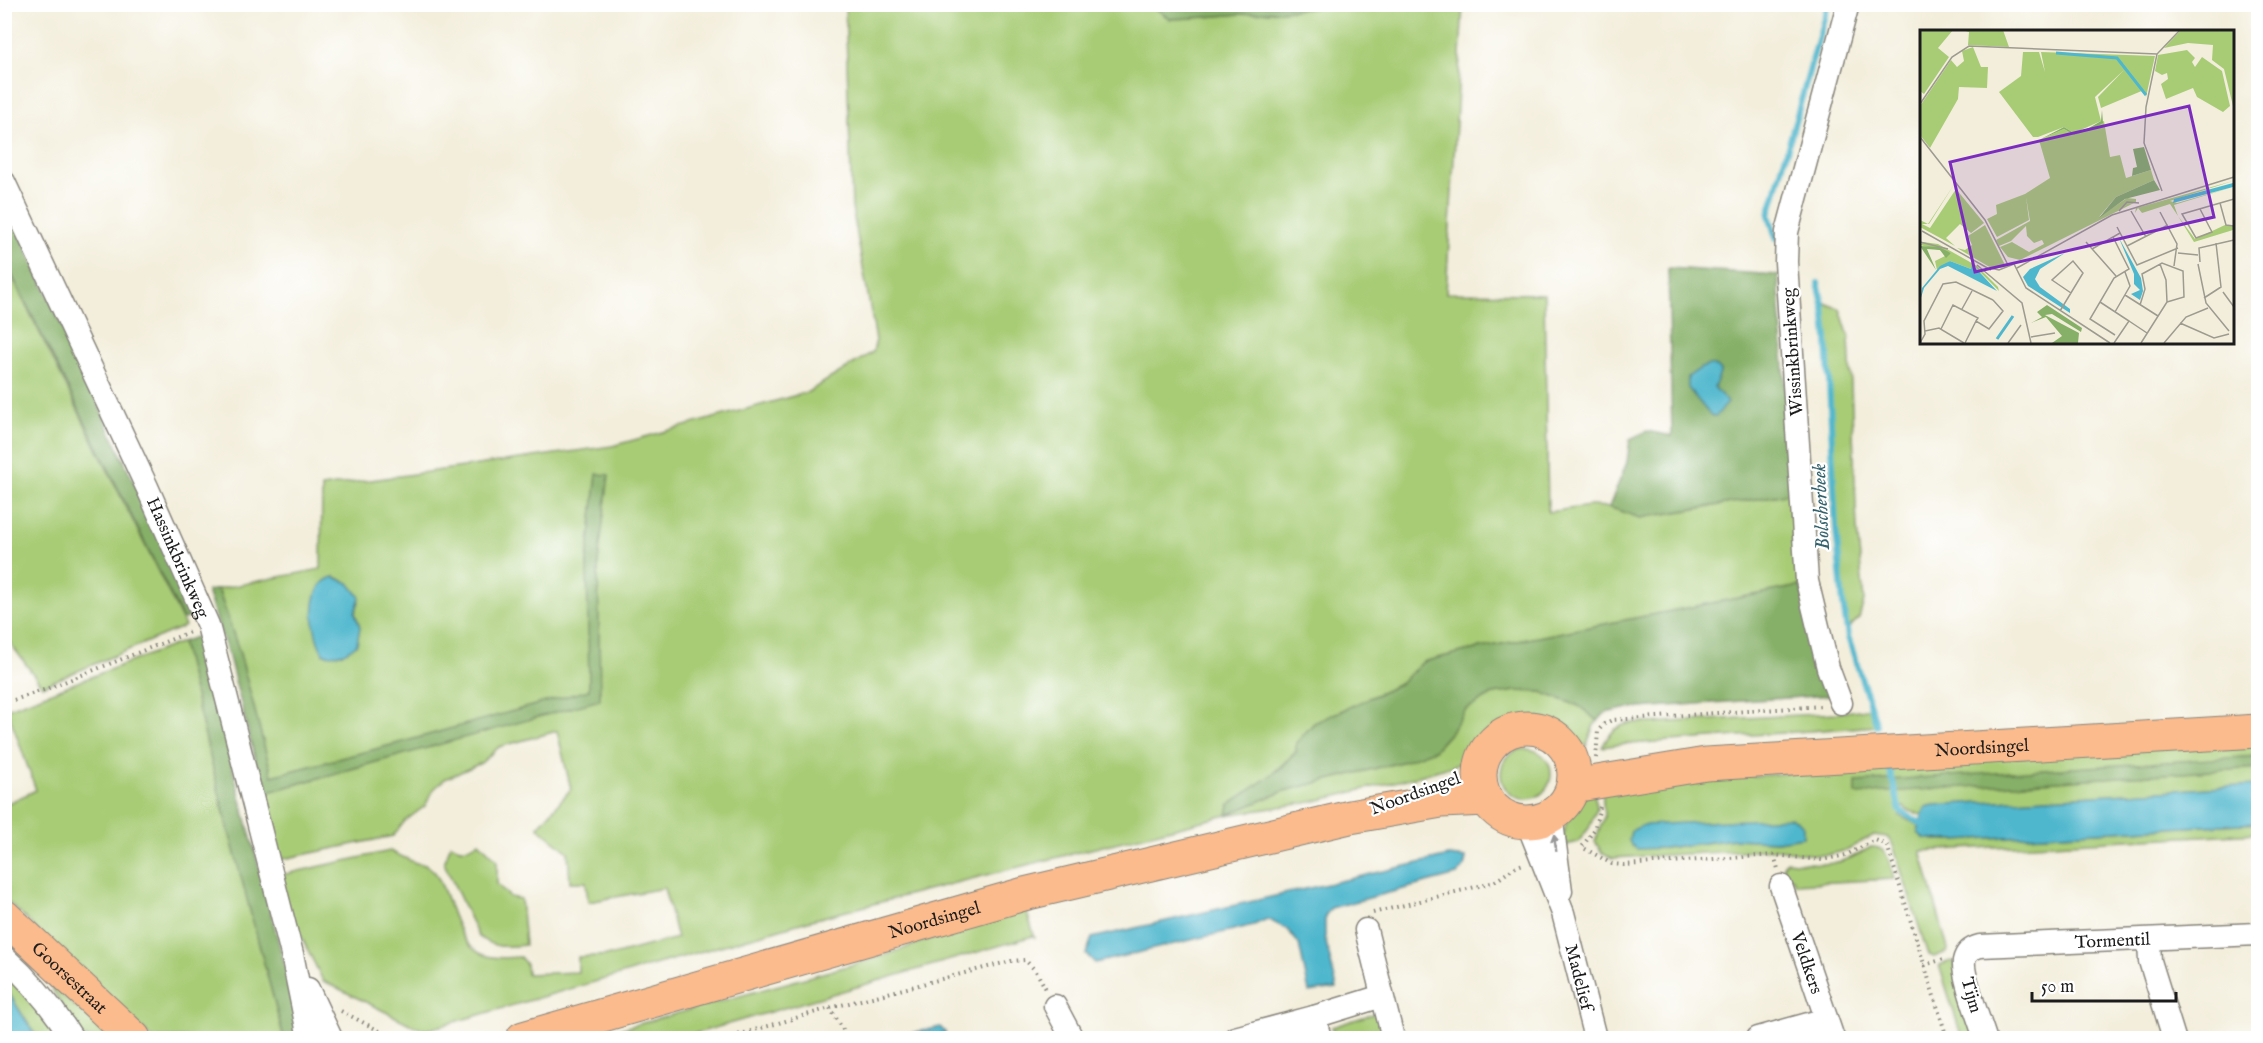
<svg xmlns="http://www.w3.org/2000/svg" width="2263" height="1043" font-family="'IM FELL English',serif">
	<rect width="100%" height="100%" fill="#fff"/>
	<filter id="ink" filterUnits="userSpaceOnUse"><feTurbulence type="fractalNoise" baseFrequency=".0167" numOctaves="2"/><feDisplacementMap in="SourceGraphic" scale="12" xChannelSelector="R" yChannelSelector="G"/><feConvolveMatrix kernelMatrix="1 2 1 2 8 2 1 2 1" color-interpolation-filters="sRGB"/></filter>
	<filter id="wash" filterUnits="userSpaceOnUse"><feTurbulence type="fractalNoise" baseFrequency=".008" numOctaves="4" result="noise"/><feDisplacementMap in="SourceGraphic" scale="24" xChannelSelector="R" yChannelSelector="G"/><feGaussianBlur stdDeviation="1.35" result="paint"/><feColorMatrix in="noise" values="0 0 0 0 0 0 0 0 0 0 0 0 0 0 0 0 0 1.4 0 .05"/><feComposite in="paint" operator="in"/></filter>
	<g filter="url(#wash)">
		<rect width="100%" height="100%" fill="#f3eedb"/>
		<path fill="#a8cc76" stroke="#627449" stroke-width="1.5" fill-rule="evenodd" d="M 845,4 L 1150,4 L 1170,19 L 1192,18 L 1325,7 L 1330,4 L 1463,5 L 1446,293 L 1544,294 L 1548,512 L 1590,506 L 1609,507 L 1640,518 L 1792,493 L 1800,586 L 1466,651 L 1423,662 L 1398,685 L 1314,723 L 1296,743 L 1296,752 L 1227,815 L 1284,791 L 1405,761 L 1434,750 L 1452,730 L 1465,710 L 1493,694 L 1516,691 L 1541,692 L 1579,706 L 1598,721 L 1594,725 L 1586,747 L 1574,737 L 1553,725 L 1519,718 L 1502,725 L 1462,763 L 1419,776 L 1312,802 L 1227,815 L 931,889 L 808,921 L 426,1030 L 416,1027 L 323,981 L 281,895 L 276,876 L 390,851 L 416,863 L 426,865 L 434,871 C 453,898 453,951 492,957 C 501,959 511,957 520,957 L 526,964 L 527,974 L 578,972 L 578,957 L 613,955 L 677,938 L 664,888 L 588,902 L 586,882 L 570,882 L 568,852 L 538,827 L 571,789 L 557,731 L 499,747 L 481,763 L 445,779 L 434,789 L 425,806 L 405,821 L 393,836 L 273,861 L 257,798 L 265,793 L 599,700 L 598,562 L 608,476 L 597,475 L 587,561 L 590,690 L 403,742 L 272,776 L 240,654 L 218,589 L 321,569 L 322,487 L 612,446 L 808,392 L 873,352 L 876,340 L 852,207 ZM 335,577 L 349,583 L 359,602 L 355,613 L 360,627 Z
			M 4,261 L 185,626 L 42,686 L 5,636 Z
			M 1823,302 L 1840,309 L 1849,337 L 1857,528 L 1864,601 L 1859,618 L 1847,630 L 1836,529 L 1827,338 Z
			M 182,642 L 223,809 L 284,1038 L 152,1038 L 5,899 L 4,805 L 36,790 L 7,709 Z
			M 1872,708 L 1877,726 L 1616,745 L 1602,747 C 1613,725 1626,721 1650,723 L 1837,713 Z
			M 2258,739 L 2258,756 L 1856,793 L 2258,768 L 2258,785 L 1934,805 L 1926,807 L 1922,815 L 1907,810 L 1904,807 L 1899,809 L 1900,816 L 1918,825 L 1918,833 L 1934,840 L 1954,840 L 2258,823 L 2258,833 L 1921,851 L 1948,949 L 1947,952 L 1934,957 L 1928,955 L 1893,845 L 1887,837 L 1874,835 L 1846,850 L 1827,855 L 1814,855 L 1777,849 L 1612,858 L 1603,854 L 1595,842 L 1604,817 L 1602,787 ZM 1803,837 L 1777,841 L 1734,839 L 1664,848 L 1629,840 Z
			M1501 774a25 25 0 1 1 50 0a25 25 0 1 1-50 0Z
			M 1594,790 L 1597,809 L 1589,828 L 1578,842 L 1562,846 C 1564,821 1572,803 1594,790 Z
			M 479,842 L 497,860 L 497,884 L 510,897 L 521,899 L 525,945 C 506,947 493,949 478,936 L 444,863 L 451,844 C 462,851 469,849 479,842 Z
			M 1871,847 C 1889,846 1890,865 1894,879 L 1795,884 L 1793,879 L 1786,881 L 1783,866 L 1786,861 C 1823,865 1838,868 1871,847 Z
			M 1026,910 L 1035,938 L 1033,936 L 680,1038 L 588,1038 L 880,957 L 930,939 Z
			M 1951,961 L 1954,963 L 1978,1038 L 1962,1038 L 1939,965 Z
			M 4,970 L 30,996 L 60,1038 L 37,1038 L 5,987 Z
			M 49,984 L 87,1017 L 108,1038 L 81,1038 Z
			M 1379,1012 L 1386,1038 L 1334,1038 L 1332,1027 Z"/>
		<path fill="#86b067" stroke="#516642" stroke-width="1.5" d="M 1151,5 L 1330,5 L 1325,7 L 1192,18 L 1170,19 Z
			M 10,224 L 15,224 L 193,611 L 190,617 L 183,619 L 5,261 L 4,228 Z
			M 1668,268 L 1778,275 L 1792,493 L 1640,518 L 1609,507 L 1627,462 L 1630,439 L 1647,431 L 1672,436 Z
			M 597,474 L 609,475 L 598,562 L 600,700 L 264,793 L 229,657 L 207,591 L 218,589 L 240,654 L 272,776 L 403,742 L 589,690 L 587,561 Z
			M 1800,586 L 1832,695 L 1624,709 L 1605,713 L 1598,721 L 1579,706 L 1541,692 L 1516,691 L 1493,694 L 1465,710 L 1452,730 L 1434,750 L 1405,761 L 1284,791 L 1227,815 L 1229,805 L 1282,767 L 1296,752 L 1296,743 L 1314,723 L 1398,685 L 1423,662 L 1466,651 Z
			M 196,637 L 199,641 L 297,1012 L 302,1038 L 284,1038 L 223,809 L 182,642 Z
			M 2258,756 L 2258,768 L 1856,794 L 1856,782 Z"/>
		<path fill="#4fb7cd" stroke="#366a74" stroke-width="1.5" d="M 1709,365 L 1717,367 L 1721,371 L 1714,387 C 1718,394 1724,396 1728,403 L 1716,416 L 1710,415 L 1688,388 L 1688,377 L 1701,368 Z
			M 333,577 L 349,583 L 360,597 L 355,613 L 360,627 L 357,644 C 347,654 337,656 324,654 C 311,636 306,584 333,577 Z
			M 2258,785 L 2258,823 L 1954,840 L 1925,839 L 1918,833 L 1922,815 L 1926,807 L 1934,805 Z
			M 1791,818 L 1798,821 L 1803,826 L 1803,837 L 1777,841 L 1734,839 L 1664,848 L 1637,849 L 1631,845 L 1629,840 L 1631,831 L 1643,825 Z
			M 1449,856 L 1466,858 L 1464,867 L 1457,875 L 1331,908 L 1325,916 L 1325,938 L 1337,988 L 1309,992 L 1299,944 L 1287,929 L 1267,919 L 1254,925 L 1095,963 L 1086,954 L 1092,938 Z
			M 5,987 L 37,1038 L 5,1038 Z
			M 940,1027 L 945,1032 L 946,1037 L 940,1036 L 930,1038 L 890,1038 Z"/>
		<g fill="none" stroke-linecap="round" stroke-linejoin="round">
			<path stroke="#4fb7cd" stroke-width="6" d="M 1776,238 L 1769,215 L 1828,4
				M 1818,283 L 1824,308 L 1827,338 L 1836,529 L 1843,603 L 1848,637 L 1877,726
				M 1888,762 L 1900,811 L 1920,823"/>
		</g>
	</g>
	<g filter="url(#ink)">
		<g fill="none" stroke-linecap="round" stroke-linejoin="round">
			<defs>
				<g id="minor">
					<path id="s1" d="M 4,182 L 147,487 L 208,625 L 292,954 L 309,1038"/>
					<path d="M 1841,703 L 1828,668 L 1807,581 L 1786,262 L 1787,232 L 1848,4"/>
					<path d="M 1551,815 L 1561,891"/>
					<path id="s2" d="M 1527,822 L 1563,913 L 1595,1038"/>
					<path id="s3" d="M 1781,886 L 1833,1038"/>
					<path d="M 1366,930 L 1393,1038"/>
					<path d="M 2149,941 L 2150,961 L 2174,1038"/>
					<path d="M 4,957 C 31,981 53,1008 72,1038"/>
					<path d="M 308,989 L 331,1038"/>
					<path d="M 1055,1006 L 1072,1038"/>
					<path d="M 1235,1038 L 1314,1017"/>
					<path d="M 1320,1038 L 1314,1017 L 1382,996"/>
					<path d="M 1758,1038 L 1826,1019"/>
					<path id="s4" d="M 1985,1038 C 1980,1022 1962,976 1964,961 C 1966,952 1972,948 1980,946 L 2258,934"/>
				</g>
				<g id="primary">
					<circle cx="1527" cy="775" r="47"/>
					<path id="s5" d="M 1573,786 L 1706,764 L 2258,731"/>
					<path id="s6" d="M 4,916 L 134,1038"/>
					<path id="s7" d="M 523,1038 L 1024,894 L 1350,817 L 1441,801 L 1487,799"/>
				</g>
			</defs>
			<use href="#minor" stroke="#88857c" stroke-width="25"/>
			<use href="#primary" stroke="#88857c" stroke-width="35"/>
			<path stroke="#88857c" stroke-width="4" stroke-dasharray="1.5 4.5" stroke-linecap="butt" d="M 14,700 L 49,688 L 190,632
				M 1596,758 L 1598,731 L 1604,724 L 1612,720 L 1823,706
				M 1600,807 L 1594,830 L 1582,847 L 1612,864 L 1624,865 L 1774,855 L 1822,860 L 1846,855 L 1875,840 L 1885,844 L 1888,848 L 1947,1038
				M 1774,855 L 1778,869
				M 1373,913 L 1491,883 C 1503,878 1511,867 1524,864
				M 1924,965 L 1944,959
				M 830,1008 L 848,1038
				M 341,1011 L 393,1038
				M 727,1038 L 830,1008 L 1011,961 L 1025,960 L 1036,971 L 1046,989"/>
			<use href="#minor" stroke="#fff" stroke-width="22"/>
			<use href="#primary" stroke="#fbbb8d" stroke-width="33"/>
		</g>
		<defs><path id="oneway-solid" d="M-6-.8H1V-3.2L6.5 0L1 3.2V.8H-6Z" transform="scale(1.5)"/></defs>
		<use fill="#999" href="#oneway-solid" transform="translate(1555 843) rotate(-99)"/>
	</g>
	<g text-anchor="middle" stroke-width="4.5" stroke-linejoin="round" paint-order="stroke">
		<g font-size="18" fill="#1c1c1c" stroke="#fff">
			<text transform="translate(1792 352) rotate(-94)" y="6">Wissinkbrinkweg</text>
			<text dy="6" stroke="none"><textPath href="#s1" startOffset="414">Hassinkbrinkweg</textPath></text>
			<text dy="6" stroke="none"><textPath href="#s5" startOffset="411">Noordsingel</textPath></text>
			<text transform="translate(1415 793) rotate(-20)" y="6">Noordsingel</text>
			<text dy="6" stroke="none"><textPath href="#s7" startOffset="428">Noordsingel</textPath></text>
			<text dy="6" stroke="none"><textPath href="#s4" startOffset="236">Tormentil</textPath></text>
			<text dy="6" stroke="none"><textPath href="#s3" startOffset="81">Veldkers</textPath></text>
			<text dy="6" stroke="none"><textPath href="#s2" startOffset="164">Madelief</textPath></text>
			<text dy="6" stroke="none"><textPath href="#s6" startOffset="90">Goorsestraat</textPath></text>
			<text transform="translate(1972 995) rotate(74)" y="6">Tijm</text>
		</g>
		<g font-size="20" font-style="italic" fill="#33626c" stroke="#fff">
			<text transform="translate(1820 507) rotate(-93)" y="7">Bolscherbeek</text>
		</g>
	</g>
	<g transform="translate(1920 30)">
		<rect width="314" height="314" fill="#f3eedb"/>
		<path d="M 0,0 L 33,0 L 18,18 L 29,27 L 4,64 L 0,61 ZM 42,0 L 83,0 L 89,17 L 48,15 L 49,2 ZM 261,0 L 313,0 L 313,76 L 304,39 L 292,30 L 293,15 L 268,13 L 244,18 ZM 53,17 L 61,37 L 68,37 L 67,58 L 39,57 L 38,69 L 10,118 L 0,105 L 0,76 L 31,30 L 37,37 L 44,31 L 42,21 ZM 267,20 L 275,28 L 272,32 L 275,37 L 282,27 L 302,41 L 310,76 L 303,82 L 277,67 L 273,58 L 246,69 L 241,54 L 248,49 L 247,43 L 242,45 L 235,41 L 238,25 ZM 103,22 L 119,22 L 125,42 L 121,22 L 235,26 L 226,67 L 224,60 L 181,78 L 178,67 L 204,40 L 175,67 L 181,91 L 154,103 L 144,97 L 118,107 L 113,107 L 79,62 L 101,46 ZM 184,91 L 190,127 L 200,125 L 206,148 L 231,140 L 234,150 L 196,167 L 179,187 L 207,168 L 216,169 L 216,172 L 100,230 L 88,227 L 80,217 L 92,212 L 109,222 L 124,214 L 122,210 L 114,213 L 107,206 L 106,196 L 91,211 L 79,216 L 76,210 L 110,191 L 106,167 L 109,190 L 77,207 L 67,189 L 77,184 L 76,175 L 105,164 L 130,148 L 119,110 L 144,99 L 154,105 ZM 313,151 L 250,171 L 257,173 L 313,157 L 254,175 L 258,186 L 250,174 L 222,183 L 218,178 L 215,183 L 216,178 ZM 35,153 L 9,194 L 2,194 L 10,198 L 36,159 L 64,193 L 51,203 L 40,194 L 26,208 L 35,216 L 0,197 L 0,190 L 8,194 ZM 258,186 L 275,209 L 305,195 L 313,196 L 313,200 L 274,212 ZM 65,195 L 86,237 L 73,239 L 37,218 L 45,220 L 52,215 L 48,206 ZM 3,212 L 18,214 L 57,236 L 78,257 L 79,261 L 53,235 L 51,239 L 30,231 L 17,240 L 15,231 L 31,223 L 0,215 Z" fill="#a8cc76"/>
		<path d="M 182,80 L 183,93 L 170,100 L 154,105 L 144,99 L 119,110 L 144,97 L 154,103 L 169,98 L 181,91 ZM 224,117 L 231,140 L 212,146 L 213,138 L 217,137 L 213,119 ZM 234,150 L 240,160 L 205,169 L 179,188 L 196,167 ZM 0,216 L 19,217 L 31,223 L 26,228 L 20,220 L 7,219 L 16,240 ZM 127,275 L 162,298 L 161,302 L 132,284 L 125,285 L 159,303 L 158,313 L 132,313 L 142,306 L 126,287 L 111,293 L 122,287 L 117,282 Z" fill="#86b067"/>
		<path d="M 313,153 L 313,157 L 253,173 L 254,169 ZM 199,208 L 221,248 L 223,261 L 220,270 L 211,264 L 220,260 L 214,254 L 214,244 ZM 145,223 L 120,239 L 115,249 L 120,257 L 150,279 L 150,283 L 108,256 L 103,247 L 110,239 ZM 30,231 L 51,239 L 52,234 L 77,261 L 28,236 L 20,239 L 4,258 L 0,271 L 2,258 L 20,236 Z" fill="#4fb7cd"/>
		<path fill="none" stroke="#4fb7cd" stroke-width="3" d="M 136,23 L 197,28 L 226,65M 77,309 L 93,286"/>
		<path fill="none" stroke="#9d9a8f" stroke-width="1.5" d="M 0,74 L 32,27 L 49,16 L 237,24M 0,107 L 65,190 L 88,235M 242,161 L 224,113 L 226,77 L 237,24 L 260,0M 300,173 L 306,195 L 314,196M 280,179 L 292,202 L 276,208 L 262,184 L 314,169M 199,181 L 207,172 L 219,173M 211,181 L 226,207M 240,182 L 257,214 L 254,236M 197,197 L 217,235 L 258,218M 2,201 L 71,240M 0,212 L 28,219M 166,212 L 196,246M 207,216 L 248,195M 172,219 L 193,207M 258,223 L 278,225M 280,232 L 279,218 L 314,210M 278,234 L 286,273 L 309,301M 57,235 L 102,273 L 111,313M 70,238 L 79,240 L 94,234 L 106,258 L 190,313M 97,238 L 192,185 L 314,147M 303,262 L 314,277M 205,265 L 238,286M 284,268 L 301,257 L 296,213M 180,272 L 209,291 L 194,313M 220,275 L 225,259 L 222,244 L 242,233 L 263,241 L 264,267 L 247,272M 42,279 L 52,261M 140,281 L 163,243 L 153,231 L 132,250 L 151,263M 195,282 L 210,256 L 205,242M 209,291 L 227,303M 260,293 L 294,308 L 309,304M 21,299 L 33,275 L 58,288 L 56,291M 5,301 L 19,298 L 44,313M 195,305 L 170,289 L 194,248 L 209,239 L 193,207 L 200,203M 111,307 L 135,303M 0,313 L 5,304 L 4,291 L 23,254 L 36,252 L 73,270M 45,313 L 56,291 L 69,299 L 83,281 L 73,270M 88,313 L 101,295M 221,313 L 247,272 L 246,250 L 240,234M 244,313 L 266,287 L 288,278"/>
		<path fill="#7b2cbf" fill-opacity="0.15" stroke="#7b2cbf" stroke-width="3" d="M 269,76 L 294,187 L 55,242 L 30,132 Z"/>
		<rect width="314" height="314" fill="none" stroke="#1c1c1c" stroke-width="3"/>
	</g>
	<rect width="2263" height="1043" fill="none" stroke="#fff" stroke-width="24"/>
	<path d="M2032 992v9h144v-9" fill="none" stroke="#1c1c1c" stroke-width="3"/>
	<text x="2041" y="992" font-size="18" fill="#1c1c1c" stroke="#ffffff" stroke-width="4.5" paint-order="stroke">50 m</text>
</svg>
